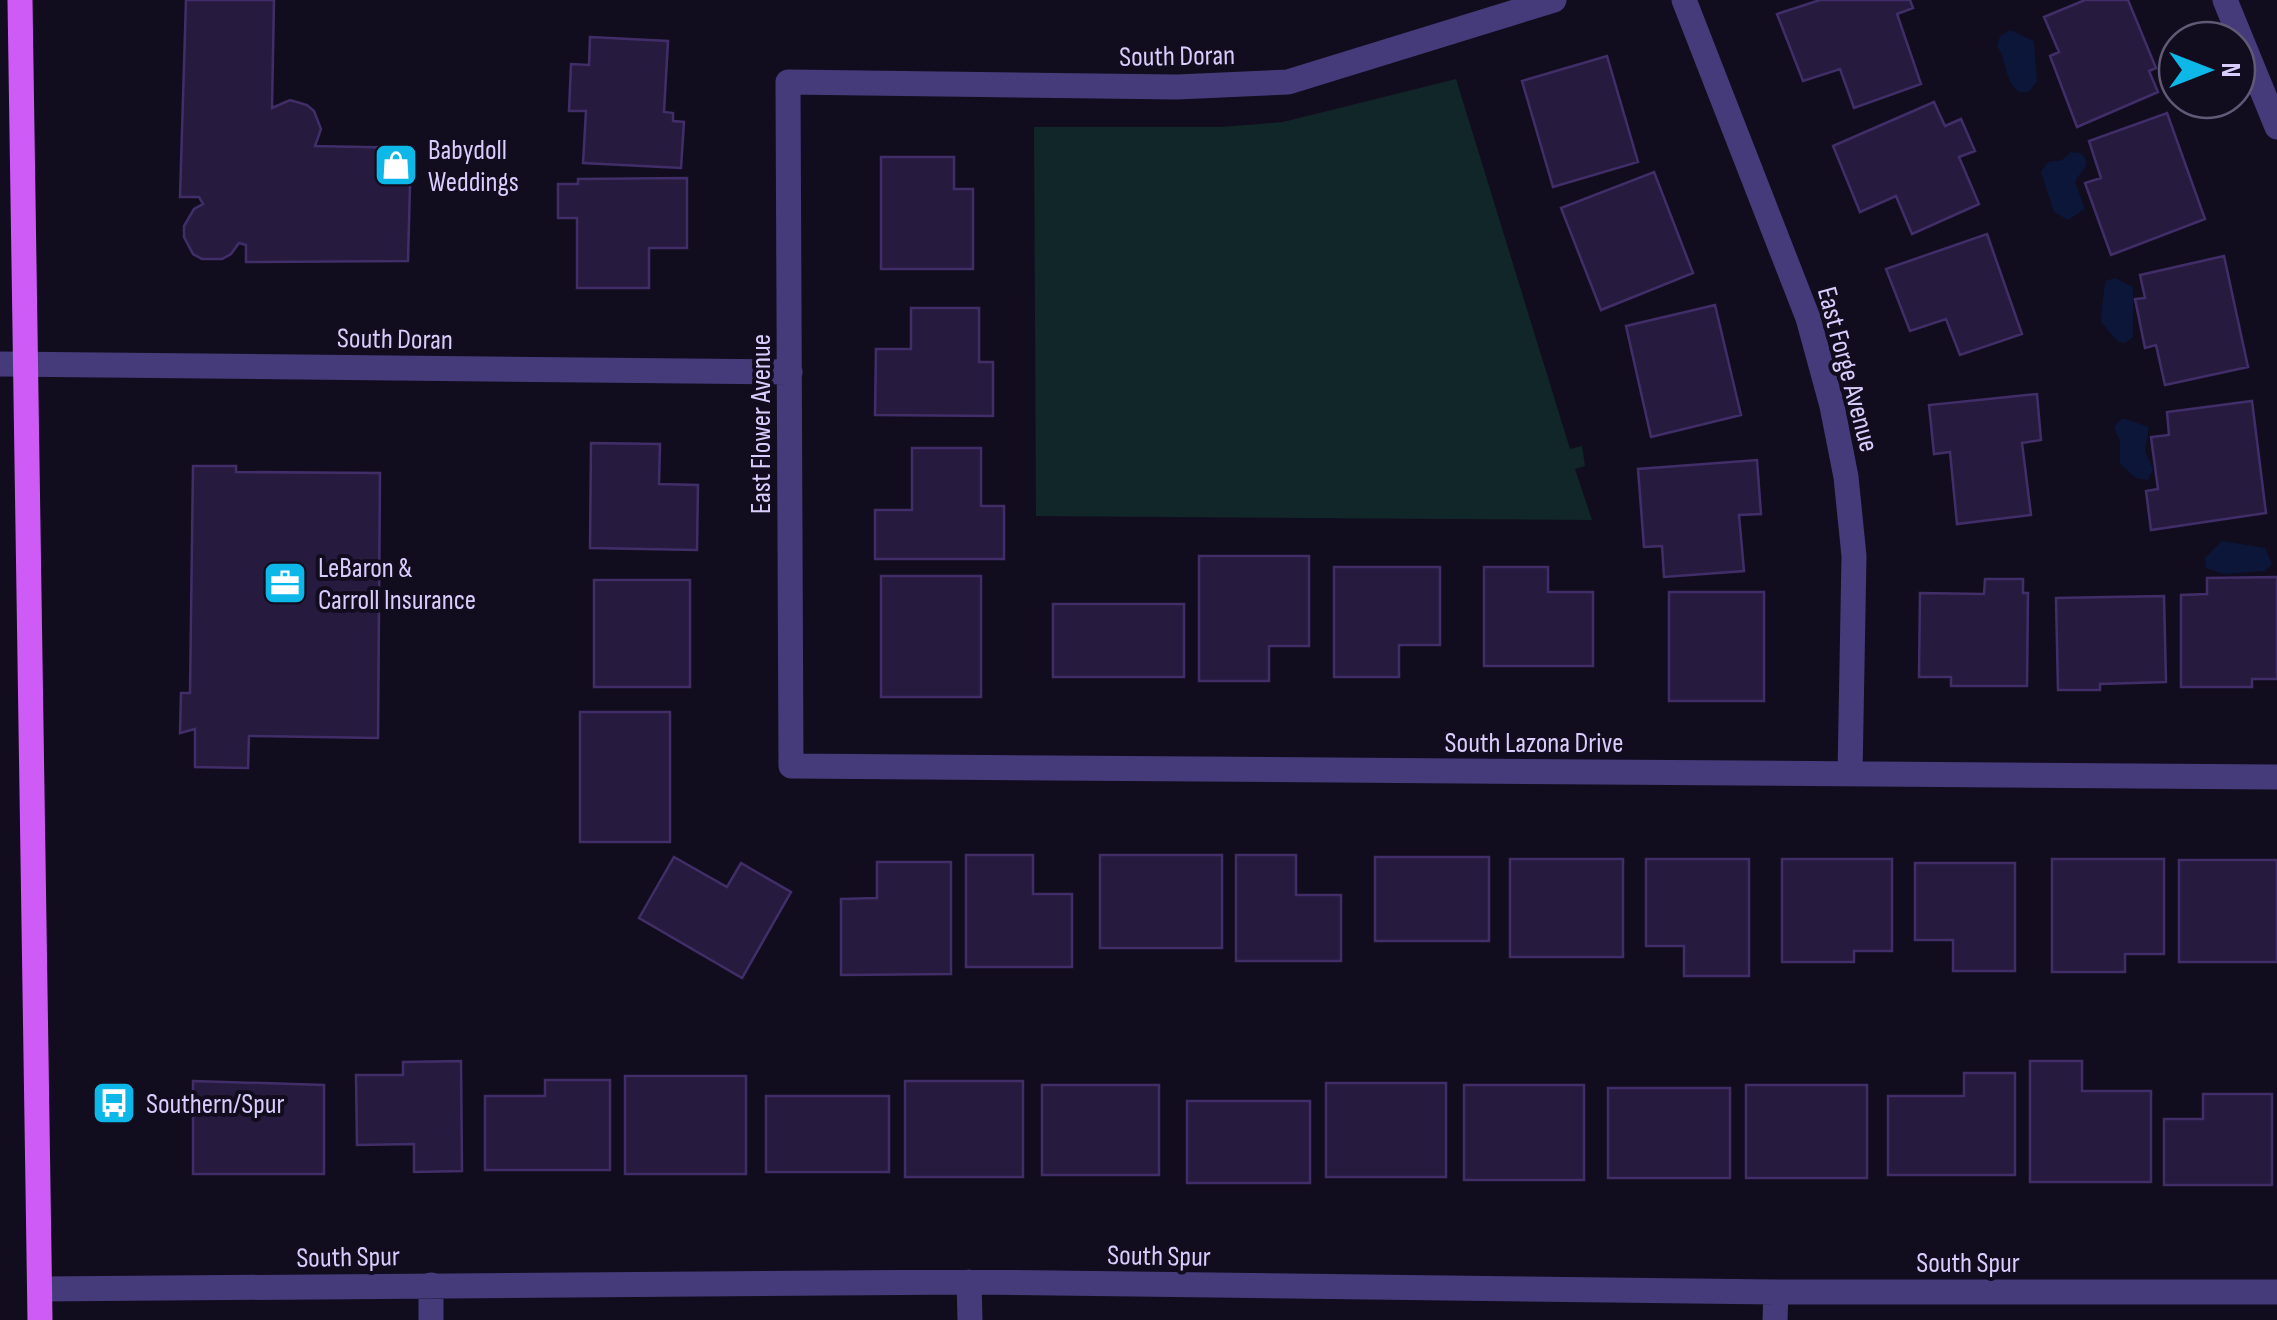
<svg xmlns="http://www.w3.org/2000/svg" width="2277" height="1320" font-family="'Sofia Sans Condensed',sans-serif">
	<rect width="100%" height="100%" fill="#120d1e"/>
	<path fill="#112628" d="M 1456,79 L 1570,449 L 1582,446 L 1585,466 L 1575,469 L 1592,520 L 1036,516 L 1034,127 L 1221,127 L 1283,122 Z"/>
	<path fill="#0b1639" d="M 2010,30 L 2034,41 L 2037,81 L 2029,92 L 2019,92 C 2004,81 2008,62 1997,46 L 2000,36 Z
		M 2071,152 L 2081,153 C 2093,165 2081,170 2075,182 L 2085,209 L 2068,220 L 2054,212 L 2041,172 L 2048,162 L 2062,160 Z
		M 2115,278 L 2133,287 L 2133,337 L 2125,343 L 2118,342 L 2101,322 C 2101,316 2104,284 2106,281 Z
		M 2122,418 L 2149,427 L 2145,451 L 2153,469 L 2148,480 L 2136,478 L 2120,464 L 2120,441 L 2114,427 Z
		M 2222,541 L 2265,548 L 2272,564 L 2265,571 L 2224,574 L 2206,568 L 2205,558 Z"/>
	<path fill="#261a3e" stroke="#412e69" stroke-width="2.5" d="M 186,0 L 274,0 L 272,108 L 290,100 L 307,105 L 314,111 L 321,129 L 315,146 L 411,148 L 408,261 L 246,262 L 246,245 L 239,243 L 231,254 L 222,259 L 202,259 L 193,254 L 184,237 L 184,226 L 194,209 L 203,204 L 199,197 L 180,197 Z
		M 1820,0 L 1910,0 L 1913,8 L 1897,14 L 1921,84 L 1854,108 L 1840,69 L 1803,81 L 1777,14 Z
		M 2085,0 L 2128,0 L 2156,68 L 2149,71 L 2158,92 L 2077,127 L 2050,56 L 2059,52 L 2044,17 Z
		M 590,37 L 668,41 L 664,112 L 673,113 L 673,121 L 684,122 L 681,168 L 583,163 L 586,111 L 569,111 L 571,64 L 589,65 Z
		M 1607,56 L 1638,162 L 1553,187 L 1522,81 Z
		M 1934,102 L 1945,126 L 1961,119 L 1975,151 L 1959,157 L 1979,204 L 1912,234 L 1896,196 L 1860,212 L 1833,146 Z
		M 2167,113 L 2205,219 L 2111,255 L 2085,183 L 2101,178 L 2089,141 Z
		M 881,157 L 954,157 L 954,189 L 973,189 L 973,269 L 881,269 Z
		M 1654,172 L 1693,273 L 1601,310 L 1561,208 Z
		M 687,178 L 687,248 L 649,248 L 649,288 L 577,288 L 577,218 L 558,218 L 558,184 L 578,184 L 578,179 Z
		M 1987,234 L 2022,334 L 1960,355 L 1946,319 L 1910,331 L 1886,269 Z
		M 2224,256 L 2248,367 L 2165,385 L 2156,345 L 2145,348 L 2135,299 L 2145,298 L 2140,275 Z
		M 1715,305 L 1741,415 L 1651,437 L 1626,326 Z
		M 911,308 L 979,308 L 979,362 L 993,362 L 993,416 L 875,415 L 876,349 L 911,349 Z
		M 2037,394 L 2041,440 L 2022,443 L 2031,515 L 1957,524 L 1950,452 L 1934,454 L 1929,405 Z
		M 2252,401 L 2266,513 L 2151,530 L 2146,491 L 2158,489 L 2151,437 L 2169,435 L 2167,412 Z
		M 591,443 L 660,444 L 659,484 L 698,485 L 697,550 L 590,548 Z
		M 912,448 L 981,448 L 981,506 L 1004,506 L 1004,559 L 875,559 L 875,510 L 912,510 Z
		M 1757,460 L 1761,514 L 1739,515 L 1744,571 L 1664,577 L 1662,546 L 1644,547 L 1638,469 Z
		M 193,466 L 236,466 L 236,472 L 380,473 L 378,738 L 249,736 L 248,768 L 195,767 L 195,729 L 180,733 L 181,693 L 190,693 Z
		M 1199,556 L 1309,556 L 1309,646 L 1269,646 L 1269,681 L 1199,681 Z
		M 1334,567 L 1440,567 L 1440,645 L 1399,645 L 1399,677 L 1334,677 Z
		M 1484,567 L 1548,567 L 1548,592 L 1593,592 L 1593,666 L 1484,666 Z
		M 881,576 L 981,576 L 981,697 L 881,697 Z
		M 2277,577 L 2277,679 L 2252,679 L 2252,687 L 2181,687 L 2181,595 L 2207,594 L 2207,578 Z
		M 1985,579 L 2023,579 L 2023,593 L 2028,593 L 2027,686 L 1951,686 L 1951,677 L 1919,677 L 1920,593 L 1984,594 Z
		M 594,580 L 690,580 L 690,687 L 594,687 Z
		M 1669,592 L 1764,592 L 1764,701 L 1669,701 Z
		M 2164,596 L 2166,682 L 2100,684 L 2100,690 L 2058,690 L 2056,598 Z
		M 1053,604 L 1184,604 L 1184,677 L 1053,677 Z
		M 580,712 L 670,712 L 670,842 L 580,842 Z
		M 966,855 L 1033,855 L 1033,894 L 1072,894 L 1072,967 L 966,967 Z
		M 1100,855 L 1222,855 L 1222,948 L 1100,948 Z
		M 1236,855 L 1296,855 L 1296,895 L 1341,895 L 1341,961 L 1236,961 Z
		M 674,857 L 727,887 L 741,863 L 791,892 L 742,978 L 639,918 Z
		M 1375,857 L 1489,857 L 1489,941 L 1375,941 Z
		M 1510,859 L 1623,859 L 1623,957 L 1510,957 Z
		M 1646,859 L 1749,859 L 1749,976 L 1684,976 L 1684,946 L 1646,946 Z
		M 1782,859 L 1892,859 L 1892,951 L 1854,951 L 1854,962 L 1782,962 Z
		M 2052,859 L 2164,859 L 2164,954 L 2125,954 L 2125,972 L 2052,972 Z
		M 2179,860 L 2277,860 L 2277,962 L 2179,962 Z
		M 877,862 L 951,862 L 951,974 L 841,975 L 841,899 L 877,898 Z
		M 1915,863 L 2015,863 L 2015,971 L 1953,971 L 1953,940 L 1915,940 Z
		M 461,1061 L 462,1171 L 414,1172 L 414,1144 L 357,1145 L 356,1075 L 403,1075 L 403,1062 Z
		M 2030,1061 L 2082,1061 L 2082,1091 L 2151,1091 L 2151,1182 L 2030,1182 Z
		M 1964,1073 L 2015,1073 L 2015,1175 L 1888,1175 L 1888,1096 L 1964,1096 Z
		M 625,1076 L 746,1076 L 746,1174 L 625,1174 Z
		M 545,1080 L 610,1080 L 610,1170 L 485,1170 L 485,1096 L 545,1096 Z
		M 193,1081 L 324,1085 L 324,1174 L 193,1174 Z
		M 905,1081 L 1023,1081 L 1023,1177 L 905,1177 Z
		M 1326,1083 L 1446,1083 L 1446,1177 L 1326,1177 Z
		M 1042,1085 L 1159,1085 L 1159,1175 L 1042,1175 Z
		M 1464,1085 L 1584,1085 L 1584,1180 L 1464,1180 Z
		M 1746,1085 L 1867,1085 L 1867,1178 L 1746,1178 Z
		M 1608,1088 L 1730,1088 L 1730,1178 L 1608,1178 Z
		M 2203,1094 L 2272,1094 L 2272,1185 L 2164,1185 L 2164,1119 L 2203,1119 Z
		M 766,1096 L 889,1096 L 889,1172 L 766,1172 Z
		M 1187,1101 L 1310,1101 L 1310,1183 L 1187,1183 Z"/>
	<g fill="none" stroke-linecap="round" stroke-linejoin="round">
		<path stroke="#453b7a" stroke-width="25" d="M 1554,0 L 1288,82 L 1177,87 L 788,82 L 791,766 L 2277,777
			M 1684,0 L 1808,318 L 1832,406 L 1846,477 L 1854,556 L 1850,774
			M 2225,0 L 2277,127
			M 0,364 L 790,372
			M 969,1282 L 970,1320
			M 431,1285 L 431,1320
			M 40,1289 L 969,1282 L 1776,1292 L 2277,1292
			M 1775,1320 L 1776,1292"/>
		<path stroke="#cf5bf6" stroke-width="25" d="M 20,0 L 40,1320"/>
	</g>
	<defs>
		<symbol id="shop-square" viewBox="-11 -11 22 22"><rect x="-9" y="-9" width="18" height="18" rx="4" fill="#0db7e8" stroke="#120d1e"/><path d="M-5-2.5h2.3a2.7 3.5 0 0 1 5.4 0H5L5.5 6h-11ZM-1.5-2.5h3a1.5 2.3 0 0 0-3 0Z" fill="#fff"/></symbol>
		<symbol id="office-square" viewBox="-11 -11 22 22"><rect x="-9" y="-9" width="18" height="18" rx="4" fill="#0db7e8" stroke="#120d1e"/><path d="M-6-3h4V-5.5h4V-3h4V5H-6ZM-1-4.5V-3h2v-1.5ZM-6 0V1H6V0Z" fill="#fff"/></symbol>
		<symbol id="bus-square" viewBox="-11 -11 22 22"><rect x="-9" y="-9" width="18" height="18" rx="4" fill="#0db7e8" stroke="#120d1e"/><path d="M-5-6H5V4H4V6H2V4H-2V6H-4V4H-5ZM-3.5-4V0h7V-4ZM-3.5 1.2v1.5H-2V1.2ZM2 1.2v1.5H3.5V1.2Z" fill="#fff"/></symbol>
	</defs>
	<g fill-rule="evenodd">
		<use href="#shop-square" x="371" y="140" width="50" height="50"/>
		<use href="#office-square" x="260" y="558" width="50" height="50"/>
		<use href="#bus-square" x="89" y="1078" width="50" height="50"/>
	</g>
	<g text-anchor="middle" stroke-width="8" stroke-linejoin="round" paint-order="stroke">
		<g font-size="28" fill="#d8cdfc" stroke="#120d1e">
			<text transform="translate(1177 55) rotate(-1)" y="10">South Doran</text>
			<text transform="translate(395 338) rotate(1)" y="10">South Doran</text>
			<text transform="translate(1849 369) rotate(75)" y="10">East Forge Avenue</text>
			<text transform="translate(760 424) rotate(-90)" y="10">East Flower Avenue</text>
			<text x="1534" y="752">South Lazona Drive</text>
			<text transform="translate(1159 1255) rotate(1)" y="10">South Spur</text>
			<text transform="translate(348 1256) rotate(-1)" y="10">South Spur</text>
			<text x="1968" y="1272">South Spur</text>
		</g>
		<g font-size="28" fill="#d8cdfc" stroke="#120d1e" text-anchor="start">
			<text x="428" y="159">Babydoll<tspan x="428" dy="32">Weddings</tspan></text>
			<text x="318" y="577">LeBaron &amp;<tspan x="318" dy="32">Carroll Insurance</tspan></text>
			<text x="146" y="1113">Southern/Spur</text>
		</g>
	</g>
	<g transform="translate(2207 70) rotate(90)"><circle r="48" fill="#120d1e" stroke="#615a77" stroke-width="2.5"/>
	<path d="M0-8L18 38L0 25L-18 38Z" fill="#0db7e8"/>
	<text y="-15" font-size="28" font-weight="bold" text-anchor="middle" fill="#d8cdfc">N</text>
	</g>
</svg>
